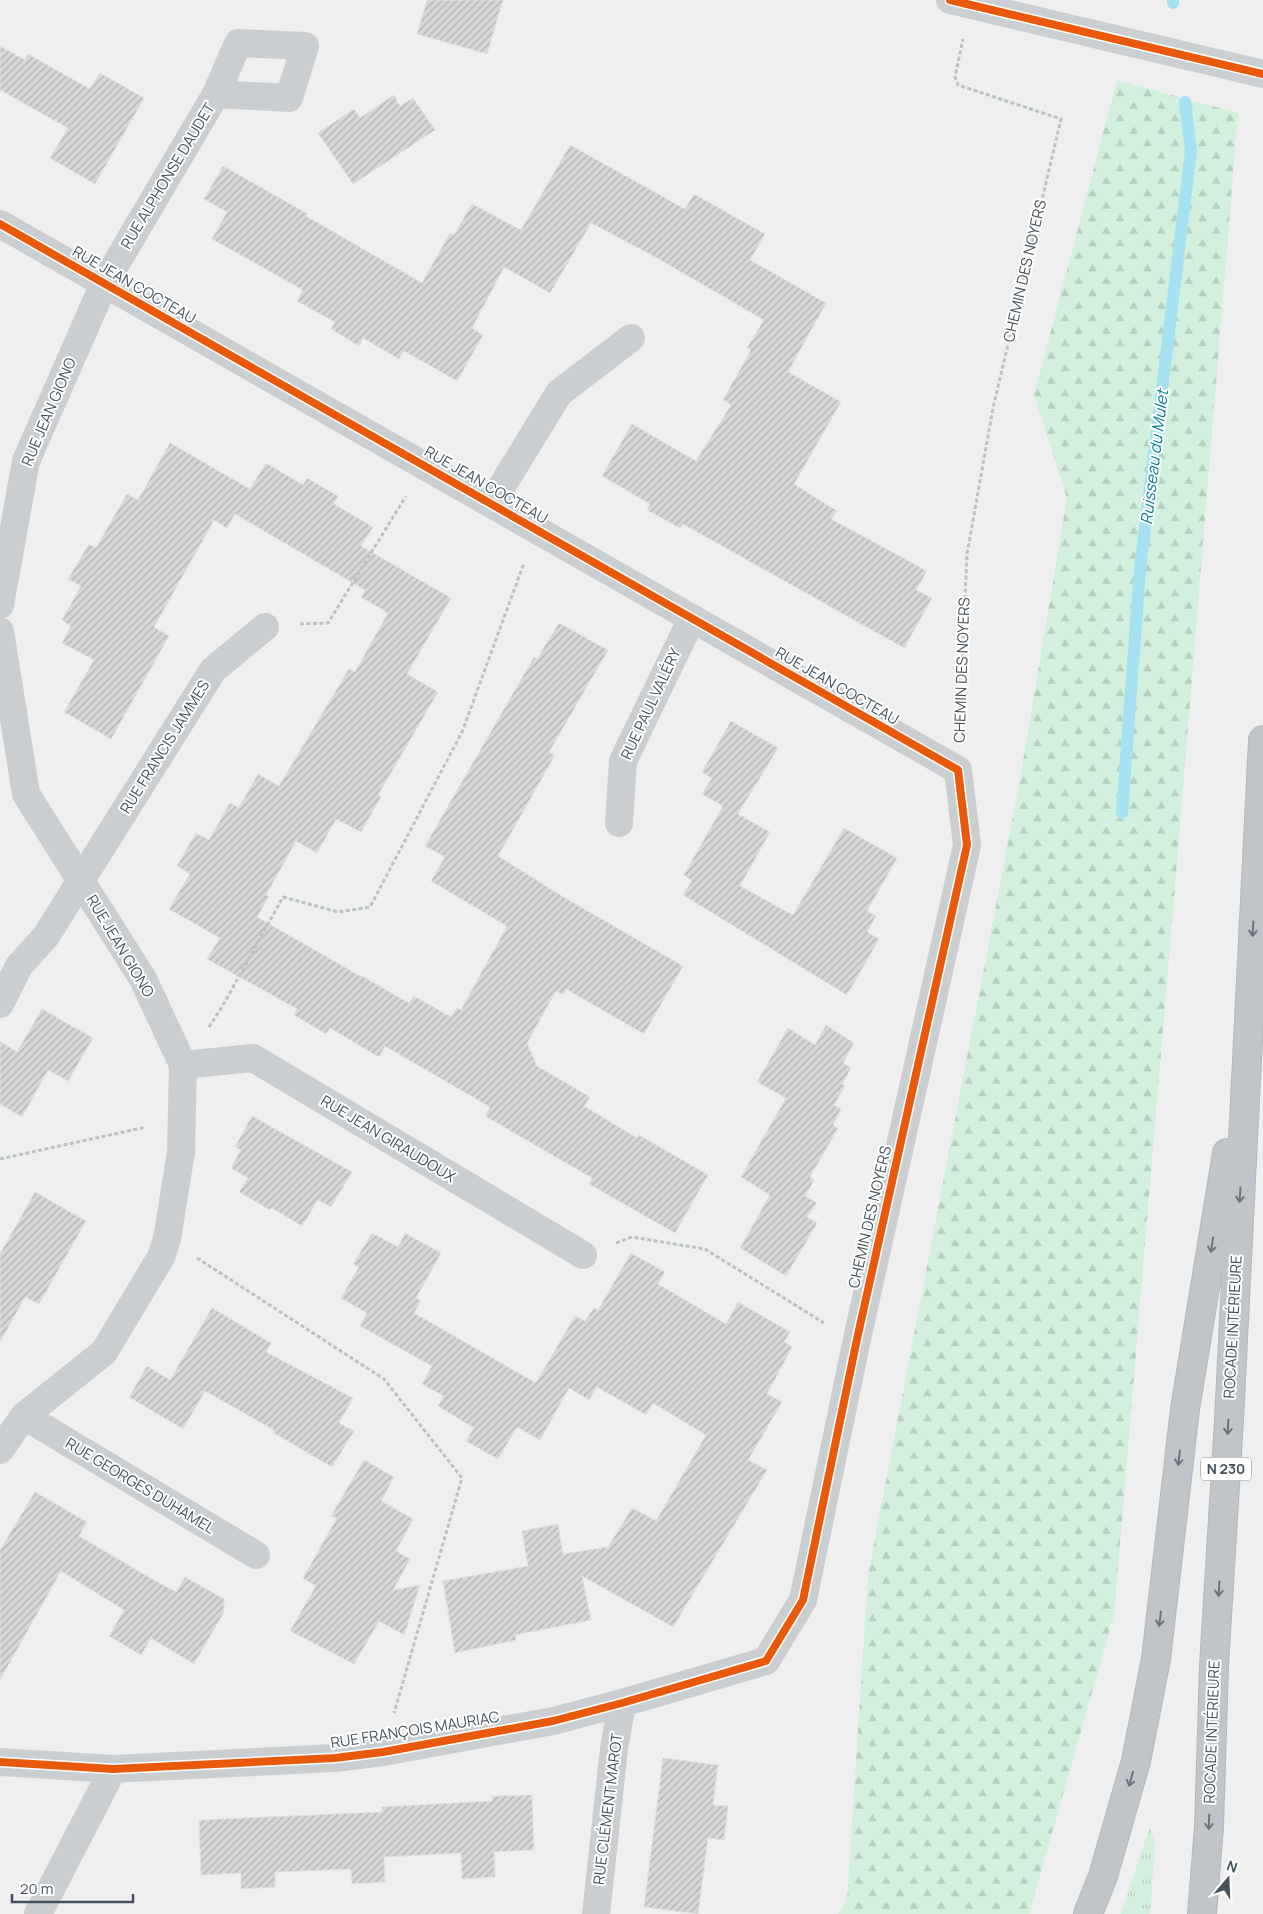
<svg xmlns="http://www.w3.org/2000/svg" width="1263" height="1914" font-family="Manrope,sans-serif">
	<defs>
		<pattern id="grass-tufts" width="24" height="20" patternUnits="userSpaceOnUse" patternTransform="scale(1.25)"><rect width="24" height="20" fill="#d2f0dd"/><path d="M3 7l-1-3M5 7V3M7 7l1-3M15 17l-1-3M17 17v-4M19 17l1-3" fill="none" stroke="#b6d0c0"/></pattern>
		<pattern id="forest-firs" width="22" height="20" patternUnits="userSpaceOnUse" patternTransform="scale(1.25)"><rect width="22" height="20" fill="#d2f0dd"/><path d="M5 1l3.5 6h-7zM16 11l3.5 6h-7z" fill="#b6d0c0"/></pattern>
		<pattern id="building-hatch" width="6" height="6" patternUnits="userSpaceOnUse" patternTransform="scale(1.25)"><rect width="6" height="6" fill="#d7d7d9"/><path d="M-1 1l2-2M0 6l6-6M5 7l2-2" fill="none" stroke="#b0b1b3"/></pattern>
	</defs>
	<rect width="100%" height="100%" fill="#f0efef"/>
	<path fill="url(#grass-tufts)" d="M 1150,1826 L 1155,1844 L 1150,1914 L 1121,1914 Z"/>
	<path fill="url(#forest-firs)" d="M 1117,80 L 1238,113 L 1176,874 L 1114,1615 L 1029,1914 L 838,1914 L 847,1900 L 868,1575 L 1019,785 L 1067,498 L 1034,395 Z"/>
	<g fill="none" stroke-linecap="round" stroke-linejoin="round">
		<path stroke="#a5e1f0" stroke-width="12" d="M 1173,0 L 1173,3
			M 1122,813 L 1140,569 L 1191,151 L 1185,102"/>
	</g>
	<path fill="url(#building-hatch)" stroke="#e1e1e2" d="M 427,0 L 503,0 L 487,54 L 417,34 Z
		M 0,46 L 25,60 L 28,54 L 90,89 L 100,73 L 144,98 L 95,184 L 50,158 L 68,128 L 0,90 Z
		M 394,95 L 400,106 L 413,98 L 435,130 L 353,184 L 318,133 L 354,109 L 360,118 Z
		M 570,145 L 685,209 L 694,194 L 765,234 L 750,260 L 826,303 L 788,372 L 841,402 L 794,484 L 837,511 L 831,519 L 927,571 L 916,590 L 932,598 L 904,648 L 683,524 L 680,528 L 647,510 L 650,504 L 602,476 L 632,424 L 696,461 L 731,405 L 723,400 L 751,350 L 747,348 L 764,320 L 657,258 L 591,223 L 550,293 L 504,267 L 472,328 L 483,335 L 457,381 L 404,351 L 399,359 L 363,338 L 359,346 L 331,329 L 335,322 L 297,301 L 303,290 L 212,239 L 227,212 L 204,199 L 223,166 L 308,214 L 306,216 L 422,283 L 450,233 L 454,235 L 472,204 L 521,230 Z
		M 170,443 L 250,489 L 266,463 L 303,485 L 307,478 L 338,496 L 334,504 L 373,527 L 361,546 L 451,598 L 407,674 L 438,692 L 378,795 L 381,797 L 361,832 L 336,819 L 317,853 L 296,841 L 266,895 L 269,896 L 257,917 L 360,976 L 360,975 L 409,1003 L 414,996 L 451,1017 L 457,1008 L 461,1010 L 507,926 L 431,881 L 445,857 L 425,846 L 534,657 L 537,659 L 559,623 L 608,650 L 549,752 L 555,755 L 498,856 L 565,898 L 683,966 L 644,1034 L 566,989 L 563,995 L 556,991 L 527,1043 L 537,1066 L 590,1097 L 584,1106 L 637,1138 L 639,1135 L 708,1175 L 675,1233 L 589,1184 L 592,1178 L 485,1116 L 490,1107 L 385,1046 L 379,1057 L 330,1028 L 326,1034 L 294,1015 L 297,1009 L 207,959 L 220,938 L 169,909 L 190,874 L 177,866 L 196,833 L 209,840 L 230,803 L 239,808 L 258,774 L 279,786 L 349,669 L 355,672 L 388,613 L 361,597 L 365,590 L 235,514 L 227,528 L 214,520 L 154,627 L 169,636 L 111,739 L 64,712 L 94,660 L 62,643 L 71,626 L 62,620 L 81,586 L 68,579 L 89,544 L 96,548 L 127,494 L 138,500 Z
		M 731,721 L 778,748 L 738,814 L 770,832 L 740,886 L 793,915 L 844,828 L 897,858 L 867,911 L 876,916 L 867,932 L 879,939 L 847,995 L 683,895 L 692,881 L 684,875 L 723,806 L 702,794 L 712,778 L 702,772 Z
		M 42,1009 L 93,1038 L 68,1081 L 48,1070 L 22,1117 L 0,1104 L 0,1041 L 17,1052 Z
		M 826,1025 L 854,1043 L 843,1063 L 851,1068 L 842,1084 L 845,1086 L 834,1105 L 841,1109 L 833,1125 L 838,1128 L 810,1177 L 814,1180 L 805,1196 L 817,1203 L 807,1217 L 817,1223 L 786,1276 L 740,1248 L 770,1195 L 741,1177 L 786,1098 L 757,1082 L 788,1028 L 815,1045 Z
		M 252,1116 L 352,1172 L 331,1207 L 318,1200 L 302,1226 L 272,1208 L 270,1210 L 239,1192 L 248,1178 L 231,1168 L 241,1150 L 235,1147 Z
		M 35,1192 L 86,1221 L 39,1304 L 25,1297 L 0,1342 L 0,1254 Z
		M 372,1233 L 398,1247 L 405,1233 L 441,1253 L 416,1298 L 421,1301 L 414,1313 L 536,1383 L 575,1316 L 585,1321 L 594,1308 L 598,1310 L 631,1253 L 665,1272 L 658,1284 L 726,1324 L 738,1302 L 790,1332 L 784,1342 L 792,1347 L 767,1394 L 782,1402 L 748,1460 L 767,1470 L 673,1627 L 582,1576 L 591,1620 L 515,1635 L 516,1640 L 455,1653 L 443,1581 L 528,1566 L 522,1531 L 558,1524 L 563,1554 L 608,1547 L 632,1508 L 656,1521 L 706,1435 L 653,1403 L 646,1415 L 597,1387 L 589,1400 L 569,1388 L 540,1440 L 517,1427 L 498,1459 L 466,1441 L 474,1428 L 438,1406 L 444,1396 L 422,1384 L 432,1366 L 360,1326 L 367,1313 L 341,1298 L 359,1267 L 353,1264 Z
		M 212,1308 L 271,1343 L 266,1352 L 353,1398 L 339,1423 L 354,1431 L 332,1467 L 274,1433 L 274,1430 L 205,1391 L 183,1429 L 129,1397 L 147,1366 L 170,1380 Z
		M 364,1460 L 394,1477 L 381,1501 L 413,1519 L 396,1551 L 410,1559 L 393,1590 L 420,1585 L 404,1635 L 379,1621 L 354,1664 L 290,1631 L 316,1586 L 303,1578 L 337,1518 L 331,1516 Z
		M 35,1492 L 87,1522 L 79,1536 L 145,1575 L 176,1592 L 185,1577 L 224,1599 L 224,1612 L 194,1664 L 151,1638 L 141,1655 L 109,1636 L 124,1610 L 61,1571 L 0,1680 L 0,1550 Z
		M 663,1758 L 718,1765 L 713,1805 L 728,1806 L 724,1840 L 708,1838 L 698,1914 L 644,1907 Z
		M 532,1795 L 534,1850 L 494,1852 L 495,1877 L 462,1879 L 461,1853 L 384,1857 L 385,1882 L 352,1884 L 351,1869 L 275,1872 L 275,1887 L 241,1889 L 241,1873 L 201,1875 L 199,1820 L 382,1812 L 382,1807 L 492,1801 L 492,1796 Z"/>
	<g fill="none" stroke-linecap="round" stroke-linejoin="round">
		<defs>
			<path id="trunk" d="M 1088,1914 L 1103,1876 L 1136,1761 L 1156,1659 L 1185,1409 L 1227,1153
				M 1202,1914 L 1209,1827 L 1214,1666 L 1229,1420 L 1263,740"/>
		</defs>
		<use href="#trunk" stroke="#b4b9bf" stroke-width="30"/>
		<path stroke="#b8c4c0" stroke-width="3" stroke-dasharray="4 2.5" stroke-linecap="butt" d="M 300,624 L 328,623 L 406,496
			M 959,729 L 967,554 L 993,408 L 1061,119 L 958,85 L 955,77 L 963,39
			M 209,1027 L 222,1007 L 283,897 L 338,912 L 370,907 L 462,732 L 524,563
			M 0,1159 L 146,1127
			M 616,1243 L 632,1237 L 705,1249 L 824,1323
			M 197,1258 L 384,1379 L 462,1478 L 394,1713"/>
		<path stroke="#cbced0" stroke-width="28" d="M 0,224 L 958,770 L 967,845 L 857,1339 L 803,1600 L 766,1661 L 622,1703 L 553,1721 L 383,1752 L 335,1758 L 113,1769 L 0,1762
			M 491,504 L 559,393 L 631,338
			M 0,605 L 26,461 L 104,284 L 216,94 L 238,43 L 305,46 L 289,98 L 216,94
			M 0,631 L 26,794 L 143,979 L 183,1065 L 181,1152 L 167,1239 L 161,1257 L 104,1352 L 24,1416 L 0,1450
			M 619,823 L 623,761 L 692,618
			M 0,1004 L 19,966 L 46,936 L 213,670 L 265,627
			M 183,1065 L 253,1058 L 583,1255
			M 24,1416 L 256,1555
			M 38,1914 L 113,1769
			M 596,1914 L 614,1749 L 622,1703"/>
		<path stroke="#cbcfd1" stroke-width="28" d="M 950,0 L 1263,74"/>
		<use href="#trunk" stroke="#c0c5ca" stroke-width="28"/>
		<defs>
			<path id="cycleway" d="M 950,0 L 1263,74
				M 0,224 L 958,770 L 967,845 L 857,1339 L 803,1600 L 766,1661 L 622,1703 L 553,1721 L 383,1752 L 335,1758 L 113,1769 L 0,1762"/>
		</defs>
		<use href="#cycleway" stroke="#fff" stroke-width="11"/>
		<use href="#cycleway" stroke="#e8590c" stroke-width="8"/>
	</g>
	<defs><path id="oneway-shaft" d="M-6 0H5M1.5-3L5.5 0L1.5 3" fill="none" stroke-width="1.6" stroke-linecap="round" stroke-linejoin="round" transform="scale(1.25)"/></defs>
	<g stroke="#6a747d">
		<use href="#oneway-shaft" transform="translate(1253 929) rotate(93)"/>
		<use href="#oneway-shaft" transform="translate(1240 1195) rotate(93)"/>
		<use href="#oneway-shaft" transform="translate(1212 1245) rotate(99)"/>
		<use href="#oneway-shaft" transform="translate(1228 1427) rotate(93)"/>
		<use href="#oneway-shaft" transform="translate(1179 1458) rotate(97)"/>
		<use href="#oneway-shaft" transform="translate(1219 1589) rotate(93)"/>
		<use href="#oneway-shaft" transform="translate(1160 1619) rotate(97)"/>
		<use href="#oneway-shaft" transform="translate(1131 1779) rotate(106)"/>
		<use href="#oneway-shaft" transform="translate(1209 1822) rotate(92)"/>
	</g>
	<g text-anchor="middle" stroke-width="4" stroke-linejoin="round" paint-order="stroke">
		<rect fill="#fff" stroke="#7d868d" stroke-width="1" x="1201" y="1457.5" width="50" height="23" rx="4"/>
		<g font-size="14" font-weight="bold" fill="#45525c">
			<text x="1226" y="1474">N 230</text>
		</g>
		<g font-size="15" fill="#45525c" stroke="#fff">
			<text transform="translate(168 176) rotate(-59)" y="5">RUE ALPHONSE DAUDET</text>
			<text transform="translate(1025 271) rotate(-77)" y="5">CHEMIN DES NOYERS</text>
			<text transform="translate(134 285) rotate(30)" y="5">RUE JEAN COCTEAU</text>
			<text transform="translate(49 412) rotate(-67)" y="5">RUE JEAN GIONO</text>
			<text transform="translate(486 485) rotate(30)" y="5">RUE JEAN COCTEAU</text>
			<text transform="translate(962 670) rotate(-88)" y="5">CHEMIN DES NOYERS</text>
			<text transform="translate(837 686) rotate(30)" y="5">RUE JEAN COCTEAU</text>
			<text transform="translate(651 704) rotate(-65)" y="5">RUE PAUL VALÉRY</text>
			<text transform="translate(165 747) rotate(-58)" y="5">RUE FRANCIS JAMMES</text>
			<text transform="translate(120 946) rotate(59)" y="5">RUE JEAN GIONO</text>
			<text transform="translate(388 1139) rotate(31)" y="5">RUE JEAN GIRAUDOUX</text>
			<text transform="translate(870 1217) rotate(-77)" y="5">CHEMIN DES NOYERS</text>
			<text transform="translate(1233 1327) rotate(-87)" y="5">ROCADE INTÉRIEURE</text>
			<text transform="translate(140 1486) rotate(31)" y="5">RUE GEORGES DUHAMEL</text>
			<text transform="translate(415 1730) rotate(-9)" y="5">RUE FRANÇOIS MAURIAC</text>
			<text transform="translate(1212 1732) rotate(-88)" y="5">ROCADE INTÉRIEURE</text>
			<text transform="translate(608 1809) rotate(-83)" y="5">RUE CLÉMENT MAROT</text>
		</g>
		<g font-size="16" font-style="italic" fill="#077c97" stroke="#fff">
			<text transform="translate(1154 457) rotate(-83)" y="6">Ruisseau du Mulet</text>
		</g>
	</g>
	<g transform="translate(1228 1879) rotate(19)" stroke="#ffffff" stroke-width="4" paint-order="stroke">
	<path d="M0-4L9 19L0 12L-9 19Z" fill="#45525c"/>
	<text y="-8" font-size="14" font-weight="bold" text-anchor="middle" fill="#45525c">N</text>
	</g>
	<path d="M12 1894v8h121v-8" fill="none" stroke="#45525c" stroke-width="2.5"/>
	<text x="20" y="1894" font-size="15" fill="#45525c" stroke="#ffffff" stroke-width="4" paint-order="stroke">20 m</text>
</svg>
